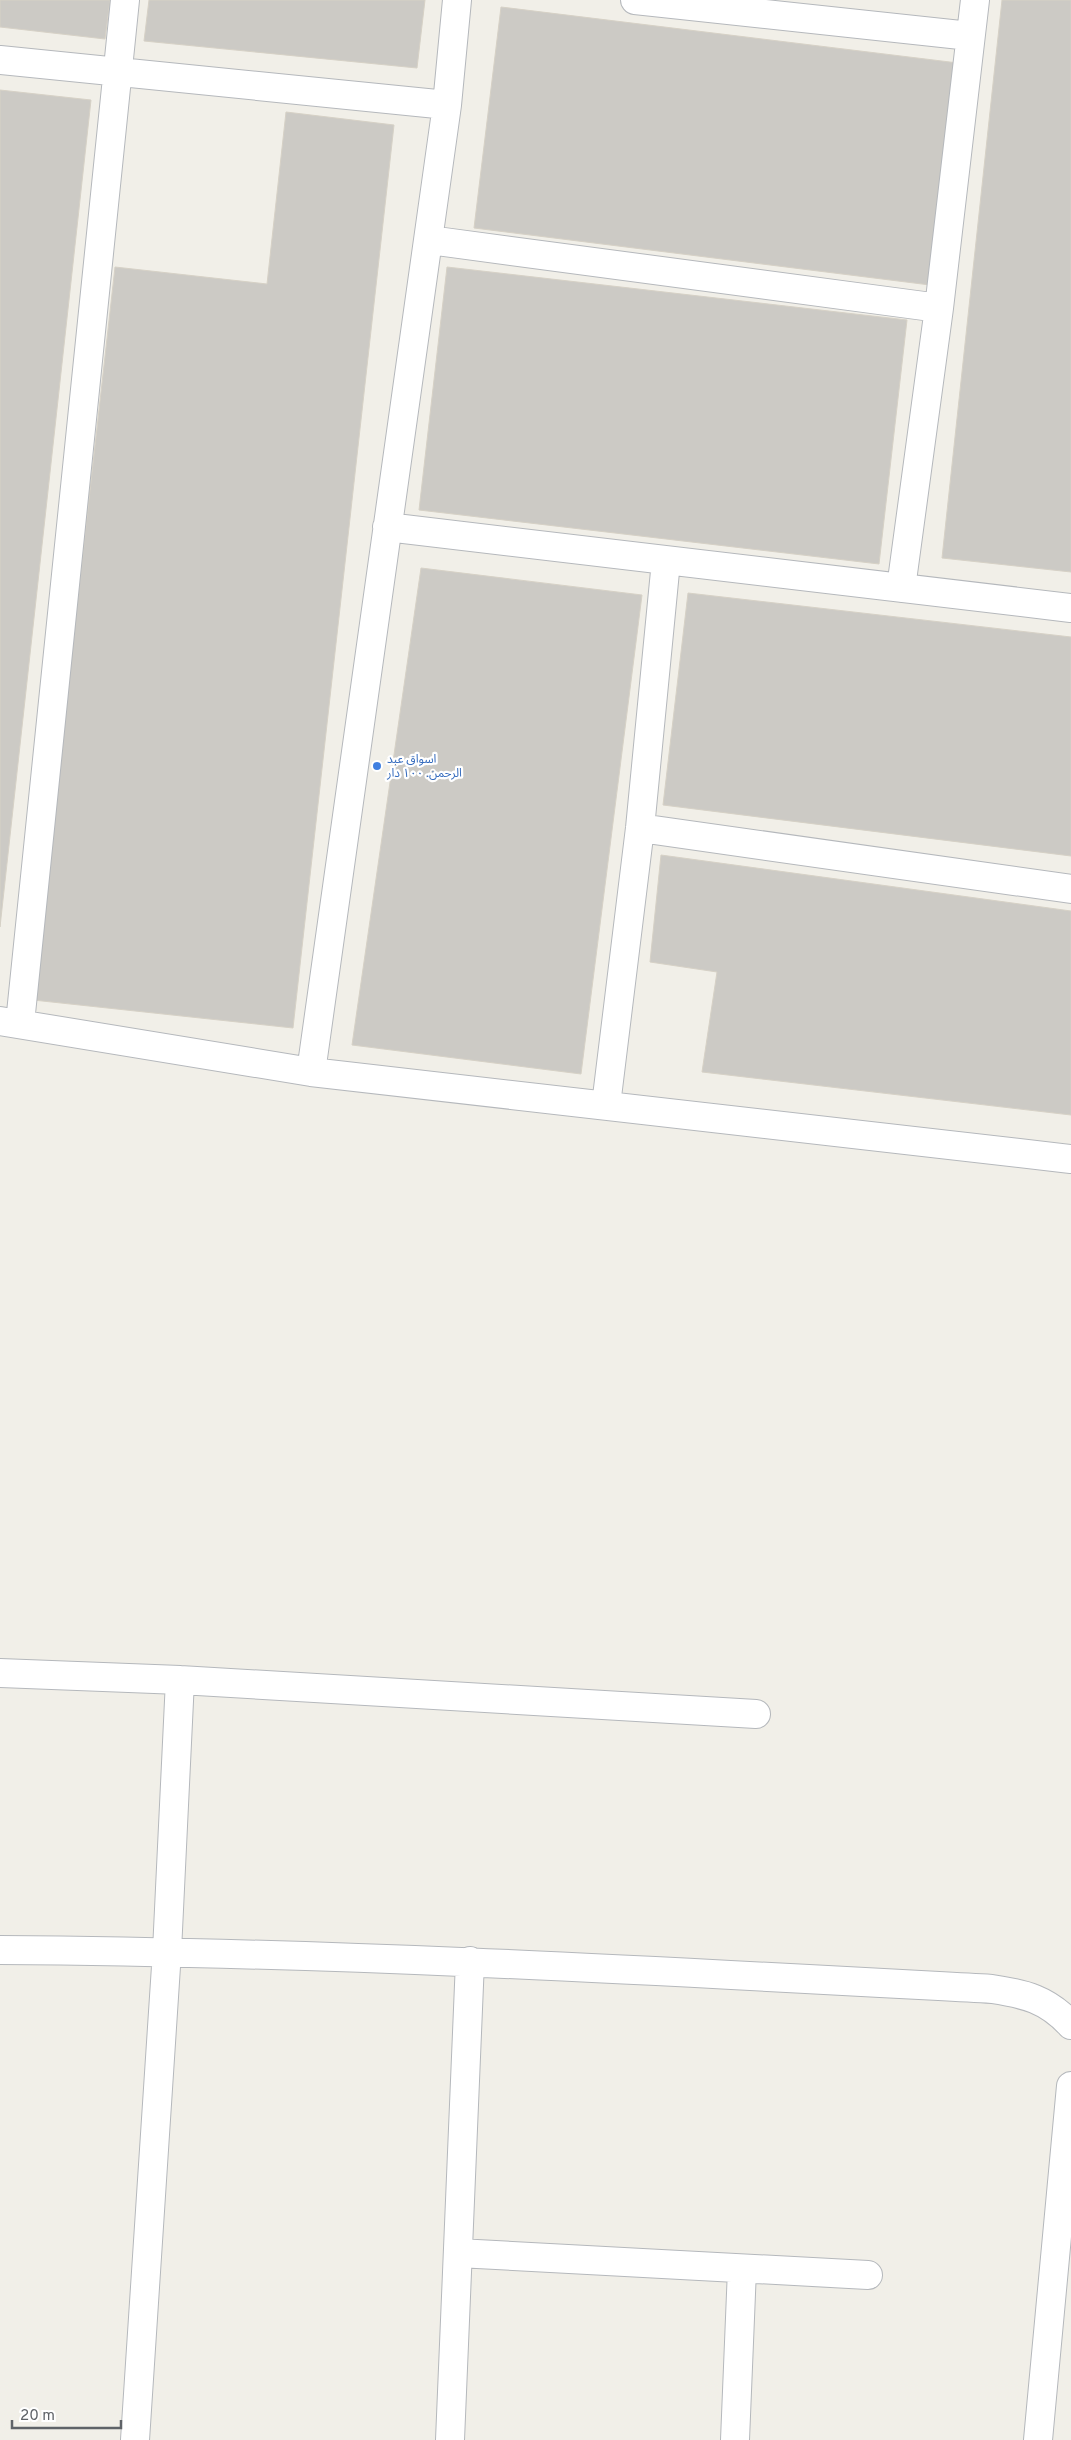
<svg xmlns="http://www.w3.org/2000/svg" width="1071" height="2440" font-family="Overpass,'Noto Sans Arabic',sans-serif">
	<rect width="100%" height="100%" fill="#f1efe8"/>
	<path fill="#cccac5" stroke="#d6d1c6" d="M 0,0 L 110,0 L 105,39 L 0,27 Z
		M 149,0 L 425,0 L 417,68 L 144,41 Z
		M 1002,0 L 1071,0 L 1071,572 L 942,558 Z
		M 501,7 L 958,63 L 930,285 L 474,228 Z
		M 0,90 L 91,100 L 0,927 Z
		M 286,112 L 394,125 L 293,1028 L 33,1000 L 115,267 L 267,284 Z
		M 447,267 L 907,320 L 879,564 L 419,510 Z
		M 421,568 L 642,595 L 581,1074 L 352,1045 Z
		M 688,593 L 1071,637 L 1071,856 L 663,805 Z
		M 661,855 L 1071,911 L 1071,1115 L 702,1072 L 717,972 L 650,962 Z"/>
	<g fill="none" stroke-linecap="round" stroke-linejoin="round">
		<defs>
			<path id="street" d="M 635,0 L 970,36
				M 0,60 L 447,105 L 311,1072
				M 447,105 L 457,0
				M 429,240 L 939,308
				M 387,527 L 1071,608
				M 901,588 L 939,308 L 975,0
				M 640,828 L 1071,889
				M 0,1021 L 311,1072 L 1071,1159
				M 20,1023 L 125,0
				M 606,1105 L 640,828 L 666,561
				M 0,1673 L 180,1680 L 756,1714
				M 0,1950 C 331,1952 661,1971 992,1989 C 1025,1994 1047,1999 1071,2025
				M 458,2253 L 868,2275
				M 135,2440 L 167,1951 L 180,1680
				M 450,2440 L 470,1961
				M 735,2440 L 742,2269
				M 1038,2440 L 1071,2086"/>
		</defs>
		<use href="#street" stroke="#b5b8bc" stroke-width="30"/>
		<use href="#street" stroke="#fff" stroke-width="28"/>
	</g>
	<circle fill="#3f7fe0" stroke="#fff" stroke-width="2" cx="377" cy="766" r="5"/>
	<g text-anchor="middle" stroke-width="4.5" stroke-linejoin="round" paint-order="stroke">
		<g font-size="12" fill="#366cbe" stroke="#fff" text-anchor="start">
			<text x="387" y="763">اسواق عبد<tspan x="387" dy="14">الرحمن. ١٠٠ دار</tspan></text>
		</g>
	</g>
	<path d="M12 2420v8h109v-8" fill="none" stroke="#5f6368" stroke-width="2.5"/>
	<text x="20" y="2420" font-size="15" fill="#5f6368" stroke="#ffffff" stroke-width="4" paint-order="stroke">20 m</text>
</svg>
